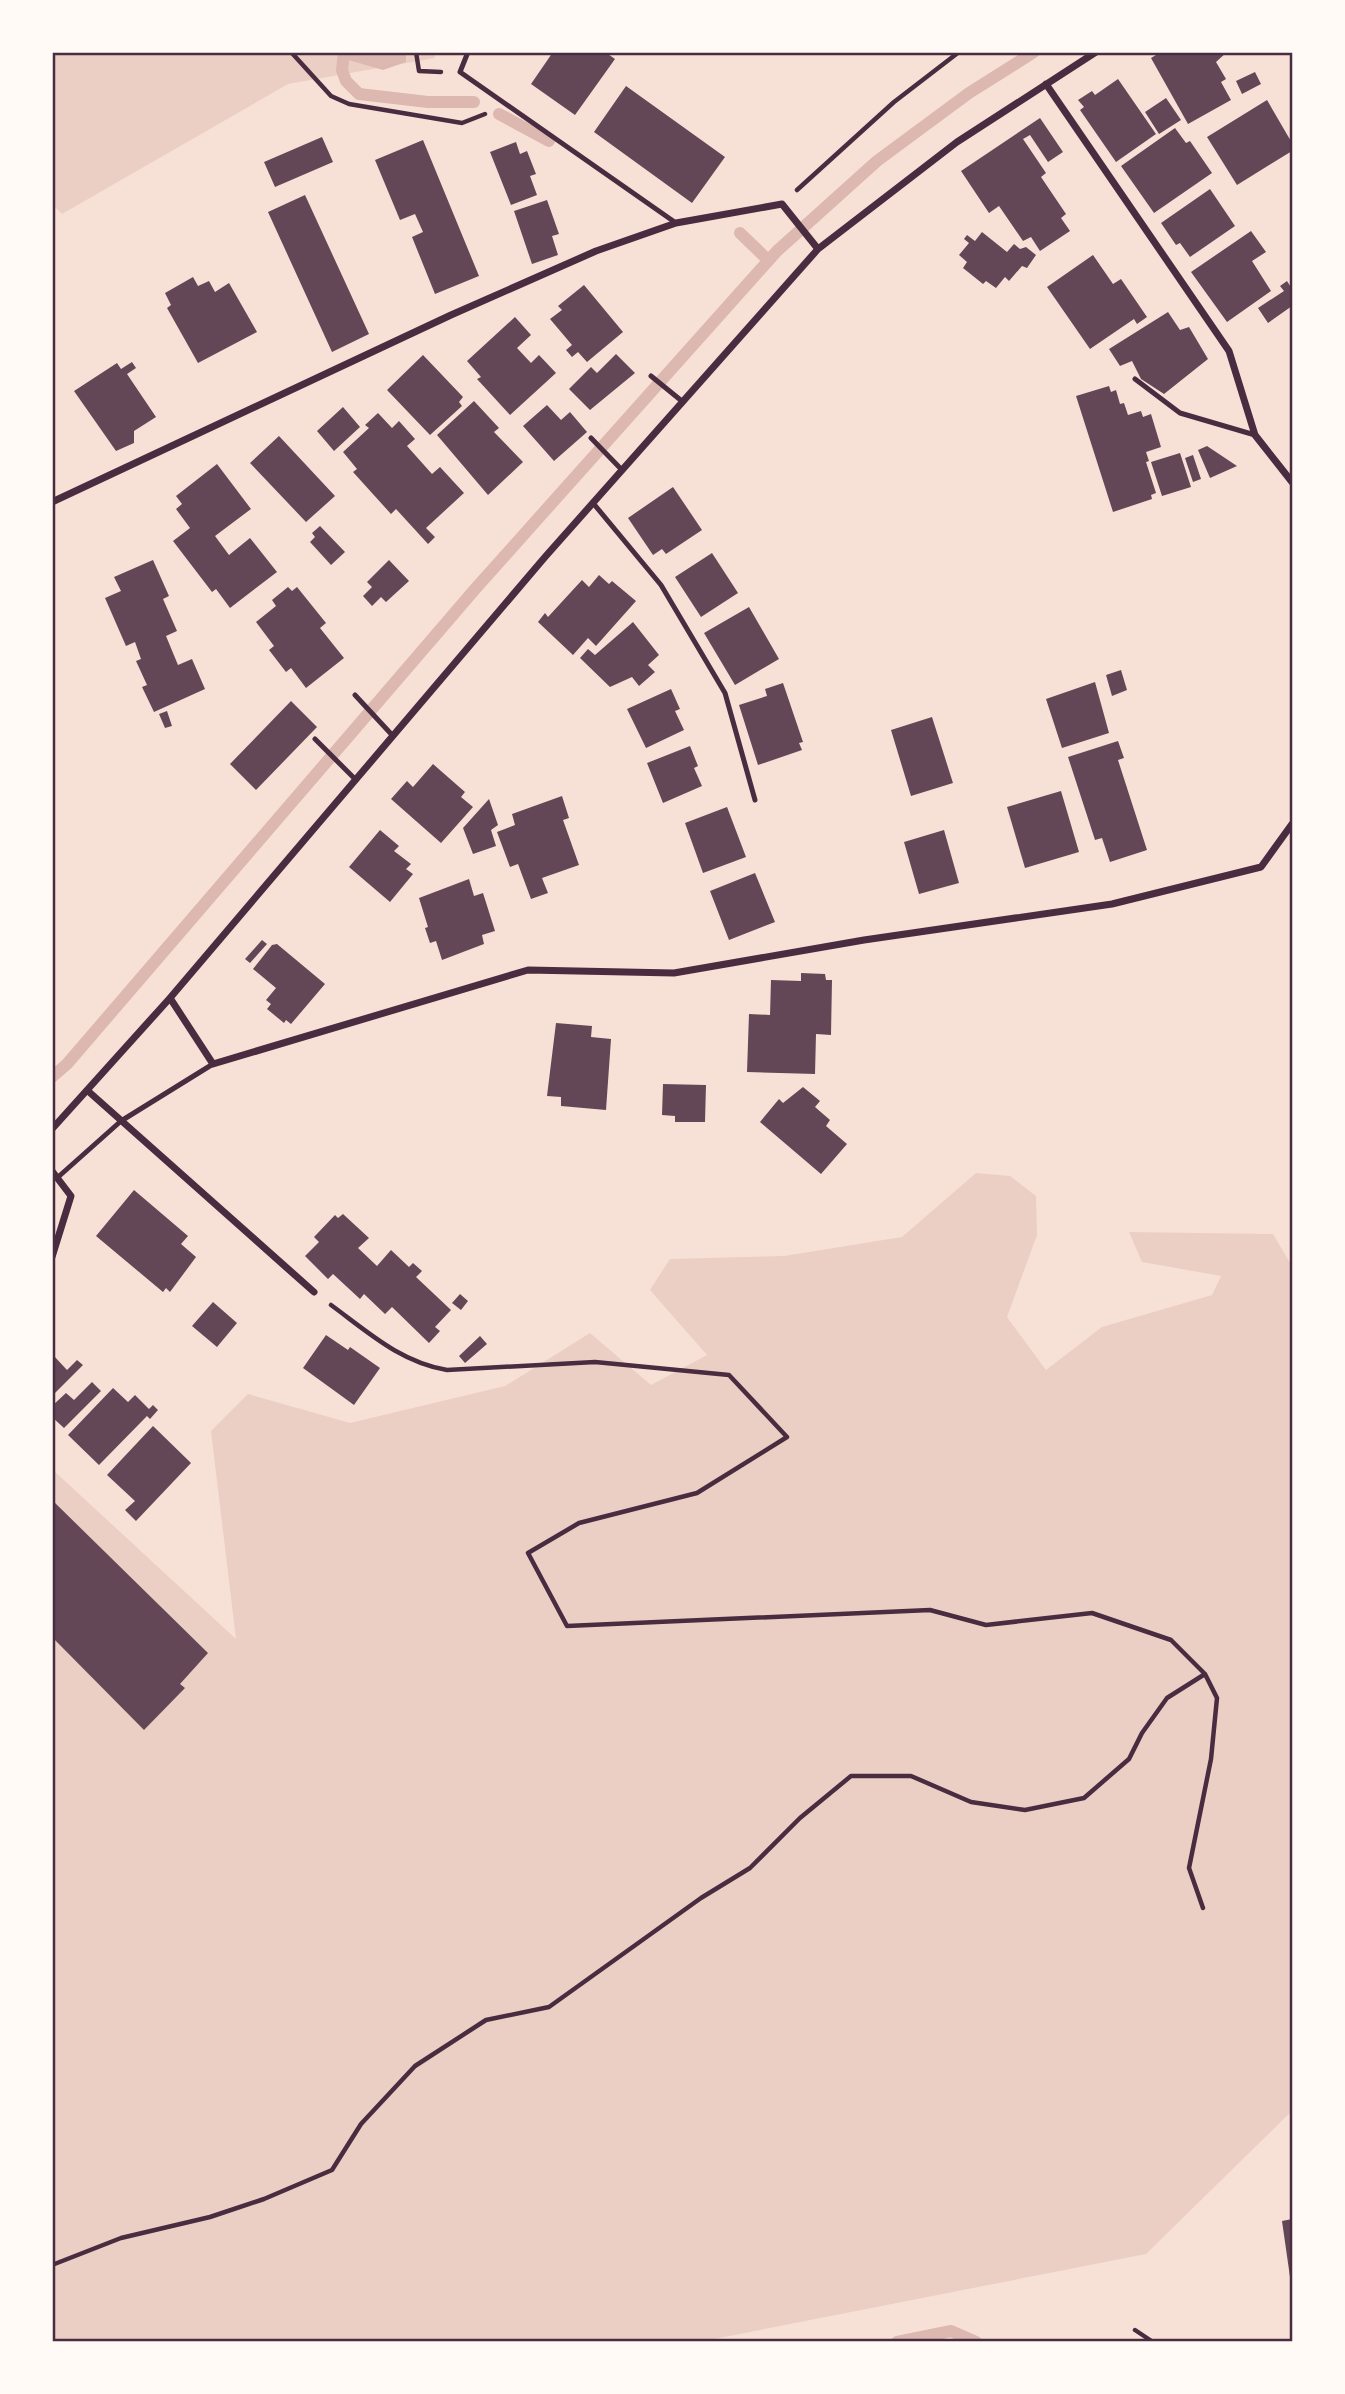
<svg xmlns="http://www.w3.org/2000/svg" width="1345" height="2394" font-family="Spectral,serif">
	<rect width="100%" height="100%" fill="#f7e1d7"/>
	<path fill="#ebcfc5" d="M 434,52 L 435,58 L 288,84 L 62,214 L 53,205 L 52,53 Z
		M 976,1173 L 1010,1176 L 1036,1196 L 1037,1235 L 1007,1317 L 1046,1370 L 1102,1327 L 1212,1295 L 1221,1276 L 1142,1262 L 1129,1232 L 1273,1234 L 1292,1266 L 1292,2111 L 1146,2254 L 704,2341 L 53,2341 L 52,1469 L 236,1639 L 211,1431 L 248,1394 L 350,1423 L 505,1386 L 590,1333 L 651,1385 L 707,1355 L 650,1290 L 670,1259 L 784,1256 L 902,1237 Z"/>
	<path fill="#dcb8b0" d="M 339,53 L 406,53 L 406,62 L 383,70 L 345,59 Z"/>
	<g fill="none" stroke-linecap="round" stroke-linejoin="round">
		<path stroke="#dcb8b0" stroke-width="12" d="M 344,52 L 342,70 L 346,81 L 359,94 L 428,102 L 474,102
			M 499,114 L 549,141
			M 740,233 L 768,260
			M 52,1077 L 67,1064 L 476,588 L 777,251 L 877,161 L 969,93 L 1034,52
			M 897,2342 L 951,2331 L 976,2342"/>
	</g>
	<path fill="#644757" d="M 553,52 L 605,52 L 615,59 L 575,115 L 531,84 Z
		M 1161,52 L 1227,52 L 1216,62 L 1226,79 L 1221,82 L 1231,100 L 1188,124 L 1151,58 Z
		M 1255,72 L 1261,84 L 1242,94 L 1236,81 Z
		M 1118,79 L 1156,134 L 1116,162 L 1080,110 L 1084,107 L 1078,100 L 1092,91 L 1095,95 Z
		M 626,86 L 725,157 L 692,203 L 594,132 Z
		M 1166,98 L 1181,120 L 1159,134 L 1145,112 Z
		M 1267,100 L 1292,143 L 1292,151 L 1237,185 L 1207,137 Z
		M 1040,118 L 1063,152 L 1048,162 L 1030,135 L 1023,139 L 1046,173 L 1041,177 L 1066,214 L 1061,218 L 1070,231 L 1040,251 L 1031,237 L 1023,241 L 999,206 L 989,213 L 961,171 Z
		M 1175,128 L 1186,143 L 1190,141 L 1212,173 L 1154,213 L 1121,166 Z
		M 322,137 L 333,162 L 275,187 L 264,162 Z
		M 423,140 L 479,276 L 435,294 L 412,237 L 423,232 L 415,214 L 400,220 L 375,160 Z
		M 516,142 L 520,154 L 527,151 L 536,174 L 530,176 L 537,195 L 511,205 L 490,152 Z
		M 1210,189 L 1235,226 L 1190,257 L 1180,243 L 1176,245 L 1161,223 Z
		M 305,195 L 369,334 L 332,352 L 268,212 Z
		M 547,200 L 559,234 L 552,236 L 558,255 L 532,264 L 514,211 Z
		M 1251,231 L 1266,252 L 1252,261 L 1271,291 L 1227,322 L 1191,272 Z
		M 982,232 L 1007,252 L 1014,244 L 1020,249 L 1026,247 L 1036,255 L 1027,268 L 1022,266 L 1009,281 L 1005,277 L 996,288 L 986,281 L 983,284 L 963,268 L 967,262 L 959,255 L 969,243 L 964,239 L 967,235 L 975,241 Z
		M 1093,255 L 1113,284 L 1121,279 L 1147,317 L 1137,324 L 1134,319 L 1090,349 L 1047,287 Z
		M 193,277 L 198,286 L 209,281 L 215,292 L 229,283 L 257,332 L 198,363 L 167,308 L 171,305 L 165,293 Z
		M 1287,281 L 1292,289 L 1292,306 L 1268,323 L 1258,308 L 1284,291 L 1280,286 Z
		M 584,285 L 623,332 L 587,362 L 578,352 L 572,357 L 566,350 L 572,345 L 550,319 L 562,310 L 558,306 Z
		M 1168,312 L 1180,330 L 1189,327 L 1208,359 L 1164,394 L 1141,379 L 1132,361 L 1120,366 L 1109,349 Z
		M 515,317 L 531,335 L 517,348 L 531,363 L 539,355 L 556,373 L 510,415 L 477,379 L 481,377 L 467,361 Z
		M 616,354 L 635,373 L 590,410 L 569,389 L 591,367 L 597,373 Z
		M 423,355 L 463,397 L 459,402 L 462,406 L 430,435 L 387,390 Z
		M 132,362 L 136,368 L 127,374 L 156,417 L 134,431 L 134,443 L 116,451 L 74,391 L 117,363 L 121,369 Z
		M 1109,386 L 1111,392 L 1116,390 L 1120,404 L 1124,403 L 1128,415 L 1141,411 L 1143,417 L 1151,414 L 1161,447 L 1146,452 L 1149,461 L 1146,462 L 1156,493 L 1151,495 L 1152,499 L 1113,512 L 1076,396 Z
		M 474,401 L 499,428 L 494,432 L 523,462 L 488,495 L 437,435 Z
		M 547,405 L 561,420 L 570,412 L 587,432 L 554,461 L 523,426 Z
		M 343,407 L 360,427 L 334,451 L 317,431 Z
		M 378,413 L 392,428 L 399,421 L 415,439 L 407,446 L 432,474 L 440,467 L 464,493 L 426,528 L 435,537 L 428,544 L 396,509 L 391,514 L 353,472 L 357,469 L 343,452 L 369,428 L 365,425 Z
		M 279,436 L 335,496 L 306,522 L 250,463 Z
		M 1207,446 L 1237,466 L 1210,478 L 1198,450 Z
		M 1180,453 L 1191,487 L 1162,496 L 1151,462 Z
		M 1193,455 L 1201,479 L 1193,482 L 1185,458 Z
		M 217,464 L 251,509 L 215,536 L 229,555 L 250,538 L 277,572 L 230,608 L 216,589 L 212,592 L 173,541 L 190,528 L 176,509 L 182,504 L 176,496 Z
		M 673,487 L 702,530 L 666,554 L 662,549 L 653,555 L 628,518 Z
		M 320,526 L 345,552 L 331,565 L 310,542 L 315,537 L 312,533 Z
		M 712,553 L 738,593 L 701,617 L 675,577 Z
		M 153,560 L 169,596 L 163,599 L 177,631 L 166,636 L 178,665 L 192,659 L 205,689 L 154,712 L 142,687 L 147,685 L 136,661 L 141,659 L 135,642 L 126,646 L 105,598 L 121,591 L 114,577 Z
		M 389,560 L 409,581 L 386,602 L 381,597 L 372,606 L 363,596 L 372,587 L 367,582 Z
		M 599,575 L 609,584 L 612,581 L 636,601 L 596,646 L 588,638 L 573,655 L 538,622 L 545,613 L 548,617 L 582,580 L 589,587 Z
		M 288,587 L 292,591 L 297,587 L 326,623 L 320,628 L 344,658 L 306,688 L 291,668 L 286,672 L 269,650 L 274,646 L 256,622 L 276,606 L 272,600 Z
		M 749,607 L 779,659 L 735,685 L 704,633 Z
		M 633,622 L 659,655 L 648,665 L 655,672 L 639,686 L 632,677 L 610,687 L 580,658 L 588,649 L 595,655 Z
		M 1121,670 L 1127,690 L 1112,696 L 1106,675 Z
		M 1095,682 L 1109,733 L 1062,748 L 1046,699 Z
		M 783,683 L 803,742 L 799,743 L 802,750 L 758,765 L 739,705 L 767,696 L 765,689 Z
		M 671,689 L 680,709 L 675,711 L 684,730 L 646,748 L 627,709 Z
		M 291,701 L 317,727 L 256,790 L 230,764 Z
		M 167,711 L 172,726 L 165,728 L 159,714 Z
		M 932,717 L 953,783 L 911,796 L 891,730 Z
		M 1118,741 L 1124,758 L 1118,760 L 1147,850 L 1110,862 L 1102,838 L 1095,840 L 1068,757 Z
		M 690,746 L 698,766 L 694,768 L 702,786 L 663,803 L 647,763 Z
		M 433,764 L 465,792 L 461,797 L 473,807 L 441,843 L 391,799 L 407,781 L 413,787 Z
		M 1061,791 L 1079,852 L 1025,868 L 1007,807 Z
		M 562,796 L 569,818 L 563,820 L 579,865 L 542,878 L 548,893 L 531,899 L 518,864 L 510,867 L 497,832 L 515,825 L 512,814 Z
		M 489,799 L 498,825 L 491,830 L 496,846 L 473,854 L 463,828 Z
		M 727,807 L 746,857 L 703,873 L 685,823 Z
		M 380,830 L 399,846 L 394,851 L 411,864 L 406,869 L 413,874 L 390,902 L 349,867 Z
		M 944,830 L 959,883 L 919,894 L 904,842 Z
		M 755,873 L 775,922 L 729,940 L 710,891 Z
		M 469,879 L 474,896 L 483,893 L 495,931 L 482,935 L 484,944 L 442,960 L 436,941 L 430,943 L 425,928 L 428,927 L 419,898 Z
		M 262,940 L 267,944 L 250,963 L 245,959 Z
		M 277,944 L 325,984 L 291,1024 L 286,1020 L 284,1023 L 267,1009 L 271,1004 L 266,1000 L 276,988 L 253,969 L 272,945 Z
		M 801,973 L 825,974 L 826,980 L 832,980 L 831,1035 L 816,1034 L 815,1074 L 747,1072 L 749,1014 L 770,1015 L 771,980 L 801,981 Z
		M 556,1023 L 592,1026 L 591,1037 L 611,1039 L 606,1110 L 561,1106 L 561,1097 L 547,1096 Z
		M 663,1084 L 706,1085 L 705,1122 L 675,1122 L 675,1116 L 662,1115 Z
		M 803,1087 L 820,1101 L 815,1107 L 830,1120 L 826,1126 L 847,1144 L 821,1174 L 760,1122 L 779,1099 L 783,1103 Z
		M 134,1190 L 188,1236 L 181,1244 L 196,1257 L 170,1292 L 166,1288 L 163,1292 L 96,1236 Z
		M 343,1214 L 369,1238 L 358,1248 L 377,1266 L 391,1250 L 409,1267 L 413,1263 L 422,1271 L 416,1277 L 451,1310 L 435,1327 L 440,1331 L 429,1343 L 392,1307 L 385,1314 L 364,1294 L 360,1299 L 333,1274 L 328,1279 L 305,1256 L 319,1242 L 314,1237 L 335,1215 L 338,1218 Z
		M 460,1294 L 468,1301 L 461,1310 L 452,1303 Z
		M 213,1302 L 237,1323 L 217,1347 L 192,1326 Z
		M 326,1335 L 348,1350 L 350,1347 L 380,1368 L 354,1405 L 303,1368 Z
		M 480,1336 L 487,1344 L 465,1363 L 459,1356 Z
		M 54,1356 L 67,1370 L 77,1360 L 83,1365 L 52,1396 Z
		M 92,1382 L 101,1391 L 64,1428 L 52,1417 L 52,1406 L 66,1393 L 74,1400 Z
		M 113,1388 L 128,1402 L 135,1395 L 149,1409 L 153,1405 L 158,1410 L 150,1419 L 147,1416 L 99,1465 L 68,1435 Z
		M 153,1426 L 191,1463 L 136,1521 L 125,1510 L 135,1501 L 107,1475 Z
		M 52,1500 L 208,1653 L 180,1684 L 185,1688 L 144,1730 L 52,1637 Z
		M 1292,2219 L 1292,2284 L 1291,2284 L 1282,2221 Z"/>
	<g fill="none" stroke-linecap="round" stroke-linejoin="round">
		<path stroke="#4a2c40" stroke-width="4.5" d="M 291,52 L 331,96 L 349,104 L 462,123 L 485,114
			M 416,52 L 419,71 L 441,72
			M 797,190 L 894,102 L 959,52
			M 331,1305 C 368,1332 400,1362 447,1370 L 595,1362 L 729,1375 L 787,1437 L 697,1493 L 579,1523 L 528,1553 L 567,1626 L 930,1610 L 986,1625 L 1092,1613 L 1171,1640 L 1205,1674
			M 52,2265 L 121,2238 L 210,2217 L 264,2199 L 332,2170 L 361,2124 L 415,2066 L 486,2020 L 549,2007 L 701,1898 L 750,1868 L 800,1818 L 851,1776 L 911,1776 L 971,1802 L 1025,1810 L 1084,1798 L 1129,1759 L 1142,1733 L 1167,1698 L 1205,1674 L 1217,1698 L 1211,1759 L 1189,1868 L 1203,1908
			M 1135,2330 L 1153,2342"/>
		<path stroke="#4a2c40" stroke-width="5" d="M 468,52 L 460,72 L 676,223
			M 651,376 L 683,402
			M 1135,379 L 1180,413 L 1255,435
			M 591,438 L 622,470
			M 593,503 L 661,585 L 725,693 L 755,800
			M 355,695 L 393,736
			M 315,739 L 356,780
			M 57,1178 L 121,1121 L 213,1064"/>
		<path stroke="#4a2c40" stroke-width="7" d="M 1046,84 L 1229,351 L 1255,435 L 1292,482
			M 52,502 L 451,315 L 596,251 L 676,223 L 782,204 L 818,249
			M 170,998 L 213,1064 L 528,970 L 674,973 L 864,940 L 1112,904 L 1261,867 L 1292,824
			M 88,1091 L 314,1292
			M 52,1129 L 170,998 L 545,557 L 818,249 L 957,142 L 1096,52
			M 52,1171 L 71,1196 L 52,1257"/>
	</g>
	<rect width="1345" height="2394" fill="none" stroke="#fffaf5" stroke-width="108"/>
	<rect x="54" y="54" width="1237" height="2286" fill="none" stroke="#4a2c40" stroke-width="2.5"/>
</svg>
